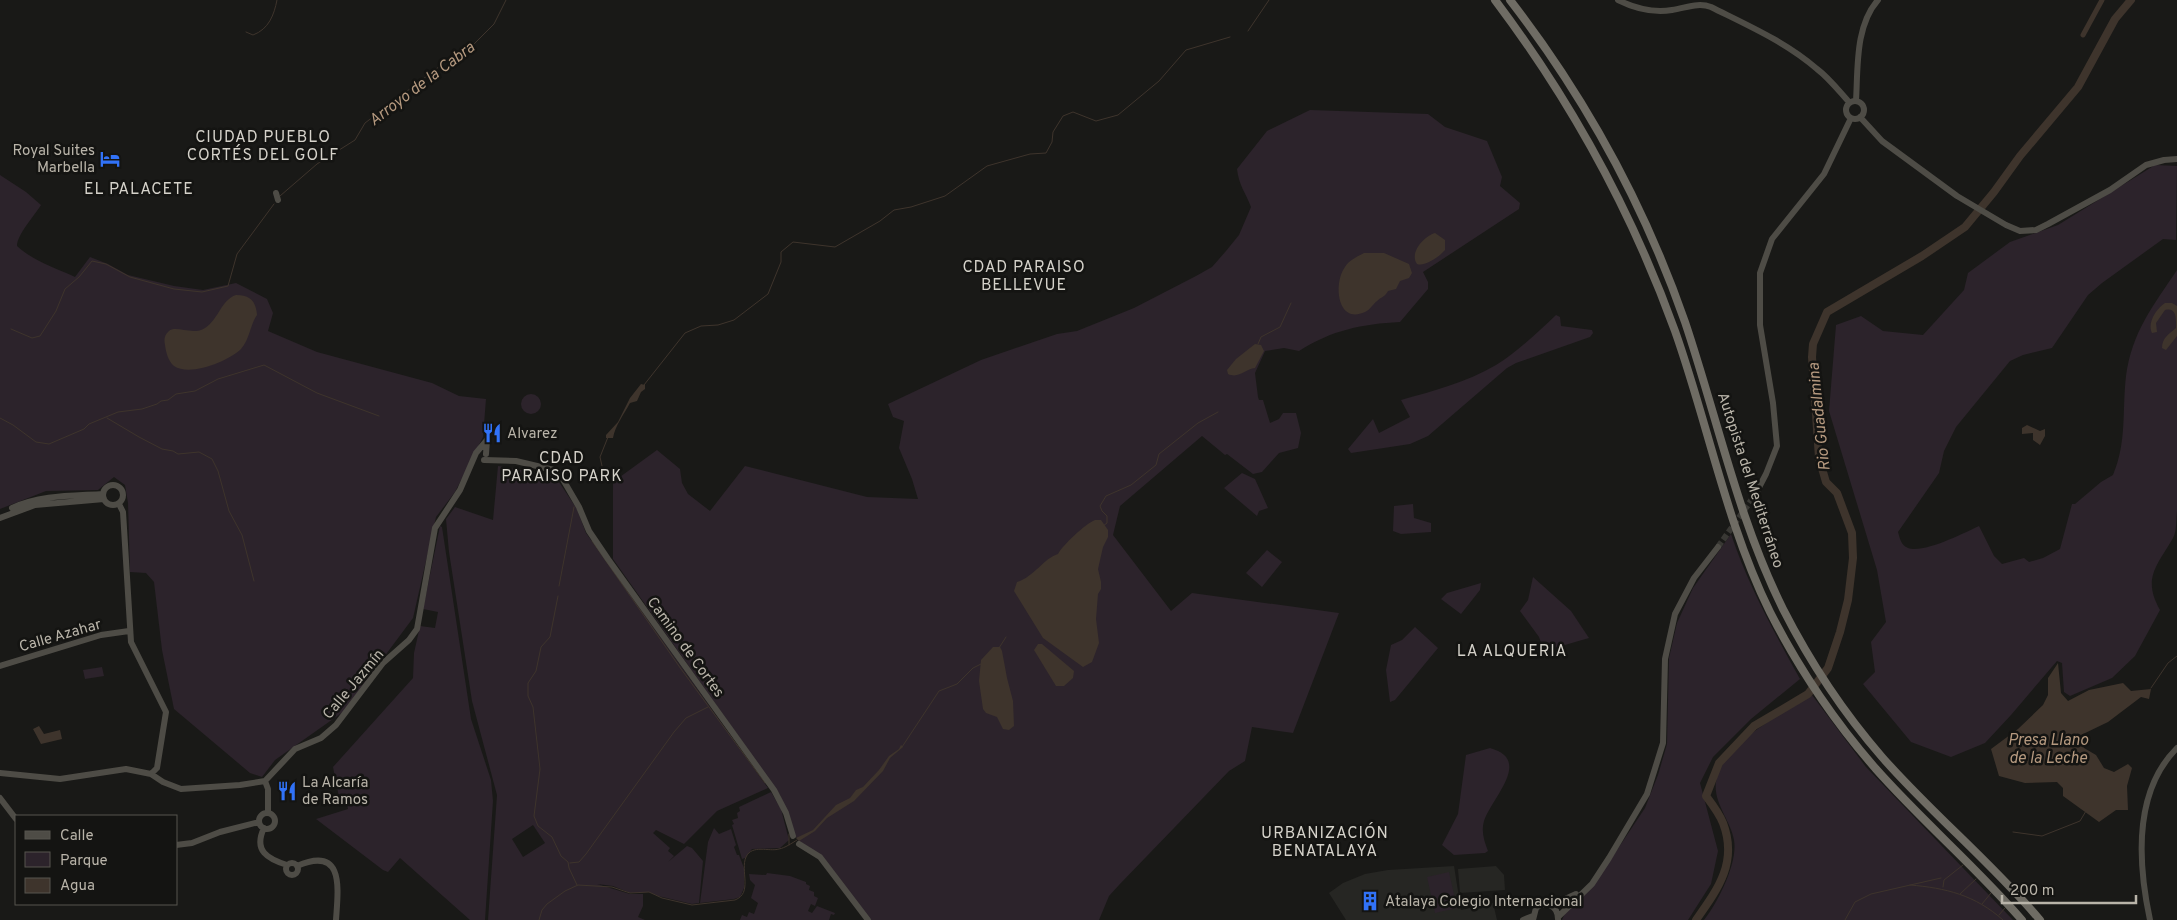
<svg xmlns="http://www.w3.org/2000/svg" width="2177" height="920" font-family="Overpass,sans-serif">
	<rect width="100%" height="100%" fill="#191917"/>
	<path fill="#262623" d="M 1454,866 L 1461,910 L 1493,903 L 1497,920 L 1346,920 L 1329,893 L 1343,883 L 1365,874 L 1388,870 Z
		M 1496,866 L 1504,875 L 1505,890 L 1460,893 L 1458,869 Z"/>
	<path fill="#2c232b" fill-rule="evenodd" d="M 1310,110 L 1428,114 L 1445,127 L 1487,141 L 1502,177 L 1500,186 L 1520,203 L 1519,209 L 1423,272 L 1428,282 L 1428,289 L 1400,322 C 1362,324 1332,330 1299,351 L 1284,348 L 1265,351 L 1255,373 L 1258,397 L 1259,400 L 1263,400 L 1270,423 L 1279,419 L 1283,413 L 1296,413 L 1301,433 L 1298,448 L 1279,453 L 1262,472 L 1253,474 L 1227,454 L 1225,455 L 1202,436 L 1120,506 L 1113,535 L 1171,611 L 1192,593 L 1339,613 L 1293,733 L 1252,727 L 1245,761 L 1229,771 L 1119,885 L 1109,896 L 1099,920 L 869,920 L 823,857 L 799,841 L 793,833 L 780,795 L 613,559 L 613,482 L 657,450 L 680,469 L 682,483 L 688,494 L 710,511 L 745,466 L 867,497 L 918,499 L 912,479 L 899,448 L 904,421 L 893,417 L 888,404 L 981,360 L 1057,334 L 1077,331 L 1134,308 L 1196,276 L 1212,267 L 1226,251 L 1239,235 L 1251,207 C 1245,191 1239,186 1237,169 L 1267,131 Z
		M 2155,165 L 2177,166 L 2176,240 L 2163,239 L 2102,283 L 2088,295 L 2052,348 L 2023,355 L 2010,361 L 1956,427 L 1944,451 L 1939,473 L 1898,532 C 1900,539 1901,545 1908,548 C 1923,554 1964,533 1979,526 L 1994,556 L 2002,564 L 2024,558 L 2029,562 L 2043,558 L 2060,549 L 2072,504 L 2075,504 L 2101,482 L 2113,475 C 2127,442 2122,411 2126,376 C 2132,332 2153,306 2177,270 L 2177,511 C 2176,519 2177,531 2173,538 C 2157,566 2142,578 2160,610 L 2135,656 L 2112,678 L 2070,696 L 2064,692 L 2062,663 L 2057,661 L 2011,715 L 1985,743 L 1951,757 L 1911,742 L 1863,684 L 1875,672 L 1871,642 L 1886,622 L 1877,570 L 1829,411 L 1836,325 L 1861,316 L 1883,331 L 1923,335 L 1964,290 L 1968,273 L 2010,242 L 2058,225 Z
		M 0,175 L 26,192 L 41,205 C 34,216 17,235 17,246 C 33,261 56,268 75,277 L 90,257 L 108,264 L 128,275 L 174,286 L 203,290 L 236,283 L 267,299 L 273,313 L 268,331 L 317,352 L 432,383 L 459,396 L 486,399 L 483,437 L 455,492 L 436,517 L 413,618 L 343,712 L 275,760 L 262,777 L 250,773 L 174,709 L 162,650 L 154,582 L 146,573 L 130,572 L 128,503 L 125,485 L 114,477 L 98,490 L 46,491 L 0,509 Z
		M 1556,315 L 1560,317 L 1561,326 L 1592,330 L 1593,333 L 1590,337 L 1516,363 L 1507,368 L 1428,436 L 1410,444 L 1351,453 L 1348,449 L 1373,419 L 1379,433 L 1410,417 L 1401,400 C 1433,391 1467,382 1496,365 C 1516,353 1538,332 1556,315 Z
		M521 404a10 10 0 1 1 20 0a10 10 0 1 1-20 0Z
		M 498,466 L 555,476 L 577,509 L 586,533 L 768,788 L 717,811 L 684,844 L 656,830 L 653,833 L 670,848 L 668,851 L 674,856 L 668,862 L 687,846 L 692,848 L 703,861 L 699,903 L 692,904 L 658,896 L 649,892 L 630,893 L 613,886 L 597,884 L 630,894 L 643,894 L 643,906 L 638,917 L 645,920 L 488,920 L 497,795 L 472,701 L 449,552 L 446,519 L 455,507 L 493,520 ZM 533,825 L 545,843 L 523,857 L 512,839 Z
		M 1242,473 L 1255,479 L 1268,508 L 1259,511 L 1257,516 L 1224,488 Z
		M 1413,504 L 1414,518 L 1431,523 L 1431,532 L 1401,534 L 1393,531 L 1394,506 Z
		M 440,526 L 442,527 L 471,719 L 491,780 L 493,801 L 485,920 L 470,920 L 400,858 L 388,872 L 383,870 L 316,819 L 348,809 L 345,795 L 339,797 L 333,767 L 413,678 L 414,653 L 420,626 L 435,628 L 438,612 L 423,609 Z
		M 1731,534 C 1748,585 1774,632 1800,679 L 1751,719 L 1713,757 L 1700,783 L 1718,851 L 1711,884 L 1688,920 L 1562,920 L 1566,911 L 1597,880 L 1645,808 L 1658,775 L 1667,744 L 1669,658 L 1677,623 L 1693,588 Z
		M 1267,550 L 1282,562 L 1262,587 L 1246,573 Z
		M 1533,577 L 1571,611 L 1589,638 L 1544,651 L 1539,637 L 1520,611 L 1528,600 Z
		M 1481,583 L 1480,590 L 1461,614 L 1441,599 L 1447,593 Z
		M 1415,627 L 1438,648 L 1395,700 L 1390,702 L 1386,670 L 1391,645 L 1402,640 Z
		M 102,667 L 104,676 L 85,679 L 83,670 Z
		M 1812,695 L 1866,767 L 2013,920 L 1704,920 C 1718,902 1738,863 1734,840 C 1731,821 1713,803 1716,782 C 1721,745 1782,713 1812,695 Z
		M 1490,748 C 1533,760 1492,797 1484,821 C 1481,831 1484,841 1488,851 L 1485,853 L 1454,855 L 1442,845 L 1458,814 L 1466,755 Z
		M 771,792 L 781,809 L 789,840 L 780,848 L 752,849 L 745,858 L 742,859 L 732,825 L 734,824 L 732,820 L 738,818 L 737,813 L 740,811 L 739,807 Z
		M 714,828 L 719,834 L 731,829 L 736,845 L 734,847 L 737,855 L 739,855 L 744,868 L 744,888 L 740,897 L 734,899 L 700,903 L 708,842 Z
		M 1449,872 L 1457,908 L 1435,913 L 1427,877 Z
		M 767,873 L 790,876 L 806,882 L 806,884 L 810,886 L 809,890 L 814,892 L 814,896 L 818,898 L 815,906 L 811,904 L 808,911 L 812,913 L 817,906 L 835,913 L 834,915 L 831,914 L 829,920 L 740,920 L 742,915 L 747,917 L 749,912 L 754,914 L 758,903 L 751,898 L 755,885 L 750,880 L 749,874 L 766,875 Z"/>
	<path fill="#3e342c" d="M 1435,233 L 1445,240 L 1445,250 C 1440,256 1425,267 1417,264 C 1409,253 1424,236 1435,233 Z
		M 1364,253 L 1384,253 L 1409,264 L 1412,273 L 1409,278 L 1400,281 L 1396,289 L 1388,291 C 1385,297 1381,297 1377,301 C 1372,305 1370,310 1365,312 C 1337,325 1333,283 1345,267 C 1349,260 1357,257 1364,253 Z
		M 236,295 C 250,295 256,301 257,315 C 250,325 250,339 241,349 C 229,361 190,377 174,366 C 168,361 166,352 165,345 C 164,340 164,335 169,331 C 176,325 193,336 205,328 C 219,319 221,300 236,295 Z
		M 2165,303 L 2172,303 L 2177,306 L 2177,336 L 2166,350 L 2162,348 C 2162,338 2169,334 2176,328 C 2176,319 2177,307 2165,310 L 2156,323 L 2157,332 L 2152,333 C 2147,323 2156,309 2165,303 Z
		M 1255,344 L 1261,345 L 1264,351 L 1255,368 C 1245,369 1239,379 1228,374 L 1227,370 L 1236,359 Z
		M 641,384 L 645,385 L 645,389 L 641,392 L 637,401 L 630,403 C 624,414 615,426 613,438 L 606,438 L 606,435 L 618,422 L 630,398 Z
		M 2027,425 L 2040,431 L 2045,429 L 2045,436 L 2040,445 L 2033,440 L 2033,433 L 2022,434 L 2022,428 Z
		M 1095,520 L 1101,520 L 1108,530 L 1108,537 L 1103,547 L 1098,569 L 1101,582 L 1101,589 L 1098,594 L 1096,619 L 1099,643 L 1092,662 L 1083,667 L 1043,638 L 1014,591 L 1017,582 C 1034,577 1044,558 1058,554 C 1063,545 1085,524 1095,520 Z
		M 1038,644 L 1042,644 L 1074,671 L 1073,678 L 1064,686 L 1056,686 L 1034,650 Z
		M 993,647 L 1000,647 L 1002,651 L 1007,678 L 1013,701 L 1014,726 L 1009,730 L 1003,729 L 997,717 L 986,713 L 983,709 L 979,681 L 981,660 Z
		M 2058,663 L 2061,693 L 2068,701 L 2089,690 L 2123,683 L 2131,691 L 2151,689 L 2149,699 L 2141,697 L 2108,722 L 2081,735 L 2084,748 L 2096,755 L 2104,768 L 2114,772 L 2128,764 L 2132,768 L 2127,786 L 2128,810 L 2116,810 L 2099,822 L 2063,796 L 2063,788 L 2057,782 L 2025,783 L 1999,776 L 1991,749 L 2018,729 L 2043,705 L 2048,695 L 2048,678 Z
		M 39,726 L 44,734 L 60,730 L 62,739 L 41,744 L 33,729 Z
		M 901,745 L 903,747 L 890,758 L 883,771 L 854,801 L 827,818 L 815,831 L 799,841 L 796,838 L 813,830 L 836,805 L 850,798 L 856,790 L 863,787 L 879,770 L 889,756 L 899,749 Z"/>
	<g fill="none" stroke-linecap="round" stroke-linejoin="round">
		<path stroke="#3e342c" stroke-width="1" d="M 1248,31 L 1269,0
			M 246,32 L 253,35 C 269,29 274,15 277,0
			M 280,196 L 317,164 L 355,140 L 365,123 L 444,63 L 470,48 L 494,24 L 506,0
			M 11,329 L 32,338 L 40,336 L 56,311 L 65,289 L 79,277 L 92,261 L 106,264 L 130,277 L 174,289 L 202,292 L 228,286 L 237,254 L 274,204
			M 1258,344 L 1261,337 L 1280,327 L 1291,303
			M 644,385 L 685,333 L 701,326 L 718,325 L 734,320 L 768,294 L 781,262 L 781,252 L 793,242 L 835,247 L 880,221 L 894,210 L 911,207 L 945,196 L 987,166 L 1030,154 L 1046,153 L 1052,142 L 1053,132 L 1063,116 L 1073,112 L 1096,121 L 1118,115 L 1159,81 L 1186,50 L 1230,37
			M 0,418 L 13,425 L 36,442 L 49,444 L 84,429 L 89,424 L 118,412 L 142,409 L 157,404 L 161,401 L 168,400 L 176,394 L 195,391 L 218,379 L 264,365 L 317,393 L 379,416
			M 107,418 L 139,437 L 162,449 L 173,451 L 178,454 L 199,452 L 212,459 L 218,471 L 229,511 L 242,535 L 254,581
			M 602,466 L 600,457 L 608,437
			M 1103,526 L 1107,523 L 1107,516 L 1102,511 L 1100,506 L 1106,496 L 1131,485 L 1156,465 L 1159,454 L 1198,423 L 1218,412
			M 592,541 L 681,669 L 765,783
			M 559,586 L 574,507
			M 558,596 L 550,637 L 541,647 L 536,671 L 528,683 L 528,696 L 533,707 L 540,769 L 534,816 L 538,826 L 552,837 L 561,856 L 568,862 L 569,868 L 577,885
			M 999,648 L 1006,637
			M 2151,688 L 2168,663 L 2177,656
			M 902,747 L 939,691 L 957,684 L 973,668 L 981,664
			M 2013,832 L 2042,836 L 2080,821 L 2086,811
			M 789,845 L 789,834
			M 570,863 L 579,862 L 586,854 L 674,732 L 686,718 L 708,707
			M 1910,885 C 1946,888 1975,895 2003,920
			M 1943,887 L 1944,880 L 1963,865
			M 1960,894 L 1976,879
			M 1982,904 L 1991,893
			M 1999,915 L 2005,908
			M 539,920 L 542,910 L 547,904 L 565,891 L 578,885 L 612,887 L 630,893 L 649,892 L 662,898 L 692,905 L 735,900 C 753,893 740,871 746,857 C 752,844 769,852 779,849 C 785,848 792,843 797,840
			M 1845,920 L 1855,902 L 1871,894 L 1941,878"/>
		<path stroke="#3e342c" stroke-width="5" d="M 2083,35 L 2102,0"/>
		<path stroke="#3e342c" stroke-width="8" d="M 1696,920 C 1718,889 1738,862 1723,823 C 1719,813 1712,804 1706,796 L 1719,763 L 1754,726 L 1808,694 L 1828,668 L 1840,632 L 1848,600 L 1853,558 L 1852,533 L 1837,493 L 1826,482 L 1819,458 L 1812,357 L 1813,344 L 1827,312 L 1922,256 L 1965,227 L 1994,192 L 2020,156 L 2078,87 L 2115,19 L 2131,0"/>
		<path stroke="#393834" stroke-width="6" stroke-dasharray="6 3" stroke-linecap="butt" d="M 1718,547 L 1755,495"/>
		<path stroke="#4e4c46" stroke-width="6" d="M 1618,0 C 1636,9 1653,13 1672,10 C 1686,8 1698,2 1711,7 C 1747,25 1786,42 1817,69 C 1829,78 1839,91 1849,102
			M1846 110a9 9 0 1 1 18 0a9 9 0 1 1-18 0Z
			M 1856,101 C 1858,68 1855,26 1878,0
			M 1860,117 L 1882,141 L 1957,196 L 2006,225 L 2020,231 L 2036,230 L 2048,224 L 2110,190 L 2146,165 L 2164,160 L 2177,159
			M 276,193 L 278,200
			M 486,454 L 487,440
			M 484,460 L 516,461 L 558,471 L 579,507 L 589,531 L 608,559 L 774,790 L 786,813 L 793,836
			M103 495a10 10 0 1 1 20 0a10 10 0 1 1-20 0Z
			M 1755,495 L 1766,474 L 1777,446 L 1773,403 L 1760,325 L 1760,273 L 1772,239 L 1824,174 L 1851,118
			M 119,504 L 123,512 L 131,642 L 166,712 L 157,768 L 151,774
			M 12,508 C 41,495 71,496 103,494
			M 0,518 L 35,505 L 104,499
			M 0,666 L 101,635 L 129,631
			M 0,773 L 60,779 L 126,769 L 151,774 L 163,782 L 181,789 L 240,785 L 265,781 L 295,749 L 321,738 L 336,725 L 383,663 L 409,640 L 417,629 L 435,528 L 460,490 L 476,453 L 487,440
			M 265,781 L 268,789 L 268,813
			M 0,798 L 16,819
			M259 821a8 8 0 1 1 16 0a8 8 0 1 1-16 0Z
			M 264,828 C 253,851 268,859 287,865
			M 799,844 L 820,857 L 868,920
			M 176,845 L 192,843 L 220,832 L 259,822
			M286 869a6 6 0 1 1 12 0a6 6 0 1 1-12 0Z
			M 297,866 C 345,845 338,889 336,920
			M 1552,905 L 1576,894
			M 1558,917 L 1592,884 L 1609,858 L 1647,794 L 1663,743 L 1665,659 L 1675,614 L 1694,578 L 1718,547
			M 1523,920 L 1533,916
			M 1533,920 L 1536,908 C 1546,900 1558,906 1558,919
			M 2150,920 C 2138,864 2133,792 2177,748"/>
		<path stroke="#6f6c64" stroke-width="8" d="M 1495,0 C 1571,101 1632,212 1675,331 C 1708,424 1726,523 1770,612 C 1799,669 1834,721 1876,769 C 1922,821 1976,867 2022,920
			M 1510,0 C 1585,97 1645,207 1685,322 C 1717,417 1738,519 1783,609 C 1810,662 1843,712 1882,757 C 1932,814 1991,862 2040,920"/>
	</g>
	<defs>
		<symbol id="hotel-bare" viewBox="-9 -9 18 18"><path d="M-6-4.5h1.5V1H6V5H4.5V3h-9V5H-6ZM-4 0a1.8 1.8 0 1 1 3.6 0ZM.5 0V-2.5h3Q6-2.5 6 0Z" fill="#3172f7" stroke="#141412" stroke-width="2.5" paint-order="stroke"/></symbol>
		<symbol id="restaurant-bare" viewBox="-9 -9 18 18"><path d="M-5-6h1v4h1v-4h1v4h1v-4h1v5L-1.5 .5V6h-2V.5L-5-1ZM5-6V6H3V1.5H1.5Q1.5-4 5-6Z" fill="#3172f7" stroke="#141412" stroke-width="2.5" paint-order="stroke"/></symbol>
		<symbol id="building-bare" viewBox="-9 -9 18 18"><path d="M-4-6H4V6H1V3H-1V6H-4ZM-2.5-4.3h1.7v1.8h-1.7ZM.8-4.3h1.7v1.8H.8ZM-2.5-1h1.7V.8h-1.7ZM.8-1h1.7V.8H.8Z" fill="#3172f7" stroke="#141412" stroke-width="2.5" paint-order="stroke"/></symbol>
	</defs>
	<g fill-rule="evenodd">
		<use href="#hotel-bare" x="96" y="145" width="28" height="28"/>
		<use href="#restaurant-bare" x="478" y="419" width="28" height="28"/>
		<use href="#restaurant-bare" x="273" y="777" width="28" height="28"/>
		<use href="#building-bare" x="1356" y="887" width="28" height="28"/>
	</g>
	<g text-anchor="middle" stroke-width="5" stroke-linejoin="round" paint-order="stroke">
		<g font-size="15" fill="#b9b4a9" stroke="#141412" text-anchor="start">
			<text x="95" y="155" text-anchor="end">Royal Suites<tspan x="95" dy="17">Marbella</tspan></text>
			<text x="507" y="438">Alvarez</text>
			<text x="302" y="787">La Alcaría<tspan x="302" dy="17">de Ramos</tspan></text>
			<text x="1385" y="906">Atalaya Colegio Internacional</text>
		</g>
		<g font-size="15" fill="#b9b4a9" stroke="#141412">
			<text transform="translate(1751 480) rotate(72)" y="5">Autopista del Mediterráneo</text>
			<text transform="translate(60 635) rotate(-16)" y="5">Calle Azahar</text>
			<text transform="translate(686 647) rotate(54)" y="5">Camino de Cortes</text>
			<text transform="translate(353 684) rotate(-50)" y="5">Calle Jazmín</text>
		</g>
		<g font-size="16" font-style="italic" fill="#b5997f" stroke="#141412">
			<text transform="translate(421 83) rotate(-37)" y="6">Arroyo de la Cabra</text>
			<text transform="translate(1818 417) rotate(-96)" y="6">Rio Guadalmina</text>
			<text x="2048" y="745">Presa Llano<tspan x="2048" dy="18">de la Leche</tspan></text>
		</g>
		<g font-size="16" letter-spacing="1" fill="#d5d2ca" stroke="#141412">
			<text x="263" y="142">CIUDAD PUEBLO<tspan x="263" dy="18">CORTÉS DEL GOLF</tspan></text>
			<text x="139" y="194">EL PALACETE</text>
			<text x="1024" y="272">CDAD PARAISO<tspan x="1024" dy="18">BELLEVUE</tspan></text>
			<text x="562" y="463">CDAD<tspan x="562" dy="18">PARAISO PARK</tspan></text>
			<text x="1512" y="656">LA ALQUERIA</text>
			<text x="1325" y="838">URBANIZACIÓN<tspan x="1325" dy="18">BENATALAYA</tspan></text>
		</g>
	</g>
	<rect x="15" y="815" width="162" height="90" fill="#141412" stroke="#56544e"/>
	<rect x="25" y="831" width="25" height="8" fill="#4e4c46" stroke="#56544e"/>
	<text x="60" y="840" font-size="15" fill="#b9b4a9">Calle</text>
	<rect x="25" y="852" width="25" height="15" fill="#2c232b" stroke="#56544e"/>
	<text x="60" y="865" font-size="15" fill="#b9b4a9">Parque</text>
	<rect x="25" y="878" width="25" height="15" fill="#3e342c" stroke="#56544e"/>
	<text x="60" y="890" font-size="15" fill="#b9b4a9">Agua</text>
	<path d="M2002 895v8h134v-8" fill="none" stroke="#b9b4a9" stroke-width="2.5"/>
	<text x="2010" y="895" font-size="15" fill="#b9b4a9" stroke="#141412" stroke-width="4" paint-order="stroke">200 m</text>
</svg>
